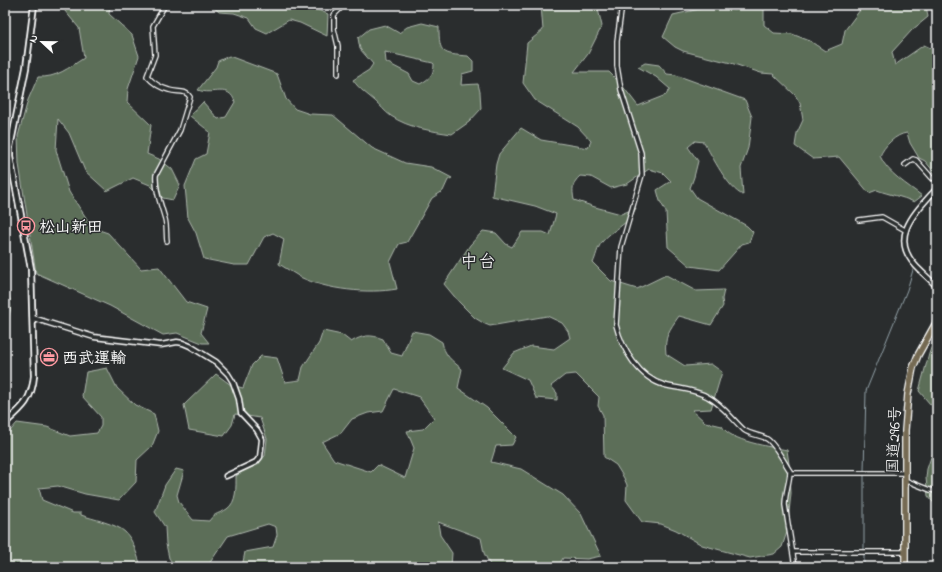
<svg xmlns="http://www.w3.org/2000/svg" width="942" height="572" font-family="'Indie Flower','Klee One',sans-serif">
	<rect width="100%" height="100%" fill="#2a2d2e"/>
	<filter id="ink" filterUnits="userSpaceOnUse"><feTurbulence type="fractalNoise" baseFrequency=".025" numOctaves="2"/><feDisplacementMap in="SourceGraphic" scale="8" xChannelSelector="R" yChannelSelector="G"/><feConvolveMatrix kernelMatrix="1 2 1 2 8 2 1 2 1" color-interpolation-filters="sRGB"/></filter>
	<g filter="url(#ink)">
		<path fill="#5b6e59" stroke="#adb6ac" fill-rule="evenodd" d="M 60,5 L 110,5 L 109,14 L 132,35 L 139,56 L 128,89 L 127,102 L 151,125 L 147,154 L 159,159 L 172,169 L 180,185 L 173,200 L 163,198 L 150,185 L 133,178 L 107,191 L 85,171 L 69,133 L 58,119 L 56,150 L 69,192 L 93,228 L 108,233 L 141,269 L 159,267 L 186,302 L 207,309 L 201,333 L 209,343 L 202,343 L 177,333 L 163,335 L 110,306 L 36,273 L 19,164 L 18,136 L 28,100 L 38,77 C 57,78 68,68 84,58 L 79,28 Z
			M 211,5 L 314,5 L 318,10 L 328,14 L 327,36 L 300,23 L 289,20 L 267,33 L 256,28 L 249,18 L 234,13 L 219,12 Z
			M 541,5 L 597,5 L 602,26 L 588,54 L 574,72 L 609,72 L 621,84 L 638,106 L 666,95 L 670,89 L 656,77 L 638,67 L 645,63 L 659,65 L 667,74 L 676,75 L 745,100 L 752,117 L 748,148 L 741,168 L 743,195 C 728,189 712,156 704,142 L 695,141 L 688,147 L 698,161 L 694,177 L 690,188 L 697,198 L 747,226 L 753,232 L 749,242 L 742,244 L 719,270 L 690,266 L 668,247 L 666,212 L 660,201 L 657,190 L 671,181 L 663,173 L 649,169 L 627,184 L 611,188 L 591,177 L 580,176 C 572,183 572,189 574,200 L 595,207 L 621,214 L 636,208 C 627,227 613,228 602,242 C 597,248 596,257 593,263 L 611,281 L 637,289 L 666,275 L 696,291 L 724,290 L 722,299 L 723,306 L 711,325 L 679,316 C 669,330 664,337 666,354 L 685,366 L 711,364 L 722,372 L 711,409 L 692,410 L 705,422 L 722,426 C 729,441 771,447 787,450 L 790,471 L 791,493 L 787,532 L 782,547 L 774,554 L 750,558 L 702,545 L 676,530 L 661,524 L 642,522 L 626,500 L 627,485 L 624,478 L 616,465 L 604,457 L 603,415 L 598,406 L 599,397 L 576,374 L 565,375 L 551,386 L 557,393 L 557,400 L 536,398 L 528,380 L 502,368 L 514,353 L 531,346 L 554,349 L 570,338 L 568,331 L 562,323 L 547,316 L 490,326 L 485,324 L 475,318 L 459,302 L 444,284 L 470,245 L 483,231 L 496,233 L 506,244 L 512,247 L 522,232 L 543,232 L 550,235 L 556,214 L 535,206 L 492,196 L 496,164 L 499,154 L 521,128 L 541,140 L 588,148 L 591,141 L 578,127 L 535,100 L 523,83 L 527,43 L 543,30 Z
			M 744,5 L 761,5 L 764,6 L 764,25 L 774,33 L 792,34 L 810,41 L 825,51 L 842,44 L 845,30 L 860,10 L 861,5 L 926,5 L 928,17 L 912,30 L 892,52 L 895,65 L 924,45 L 937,51 L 937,171 L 934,172 L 925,161 L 919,158 L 910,143 L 907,133 C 896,134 884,146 880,156 C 887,173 908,185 922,196 L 914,202 C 901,196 890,195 877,190 L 869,193 L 839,157 L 813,159 L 795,146 L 797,133 L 803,120 L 800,103 L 795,95 L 773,74 L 761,73 L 731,63 L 683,51 L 675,47 L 663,37 L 673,15 L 708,7 L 735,10 Z
			M 422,23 L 439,27 C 439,54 442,54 468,56 L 473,61 L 473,71 L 462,74 L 461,85 L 478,84 L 480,92 L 481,109 L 469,122 L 452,134 C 431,131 409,128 391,116 C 385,112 380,105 375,101 C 367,94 359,89 353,80 L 369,70 L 373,64 L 360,49 L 358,38 L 369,29 L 385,25 L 399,33 L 407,27 ZM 385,52 L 433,63 L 434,64 C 434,75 429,79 420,84 L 413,81 L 409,74 L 386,62 Z
			M 229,56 L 277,74 L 286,99 L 295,109 L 310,114 L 333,115 L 372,148 L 405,163 L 431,167 L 452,178 L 448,180 L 443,191 L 432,198 L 407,242 L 399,244 L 390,262 L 397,289 C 368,294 327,290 300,277 C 293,273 286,268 279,264 L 284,239 L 273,233 L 264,237 L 249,265 L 234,265 L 204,259 L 196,233 L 188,218 L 185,186 L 196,159 L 206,154 L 210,132 L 190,116 L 203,102 L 218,119 L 226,117 L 235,102 C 229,83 213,96 198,90 L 216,67 L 218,61 Z
			M 5,286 C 12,301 13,309 5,324 Z
			M 937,330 L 937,408 L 930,404 L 919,391 L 929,354 Z
			M 323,331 L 342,335 L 351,342 C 363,335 370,334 383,339 L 391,353 L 402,356 L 412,331 L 429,334 L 442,342 C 445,356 451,360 462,369 L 458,388 L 487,408 L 516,437 L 512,445 L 496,446 L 491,462 L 521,469 L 563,495 L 581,514 L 601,556 L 587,559 L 563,558 L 558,567 L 491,567 L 484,553 L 481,538 L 438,522 L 440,535 L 452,553 L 451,567 L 242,567 L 245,552 L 273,547 L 277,535 L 276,527 L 268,524 L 228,536 L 207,567 L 175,567 L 169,558 L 166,544 L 165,527 L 155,512 L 165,485 L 176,469 L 184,471 L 177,495 L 179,502 L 193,520 L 209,521 C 215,512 220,514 227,509 C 237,502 236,487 236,476 L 265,456 L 267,439 L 260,418 L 235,414 L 232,425 L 224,436 L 189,430 L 184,405 L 216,374 L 231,385 L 243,388 L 252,365 L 261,356 L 277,358 L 285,382 L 300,380 L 303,367 L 319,343 ZM 394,389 L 419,397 L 434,418 L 423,429 L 407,431 L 414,448 L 405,478 L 378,465 L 371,472 L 334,460 L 322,442 L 341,433 L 352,419 L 368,413 L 383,411 Z
			M 107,368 L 117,388 L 135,405 L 154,414 L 158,431 L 152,446 L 137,460 L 136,482 L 119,500 L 85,494 L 58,486 L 39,488 L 42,500 L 73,513 L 81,513 L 81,515 C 92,519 117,524 125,532 C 133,540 136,552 140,563 L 135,567 L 42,567 L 38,565 L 16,564 L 14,567 L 5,567 L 5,437 L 17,423 L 47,427 L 70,436 L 97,433 L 101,426 L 101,417 L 82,396 L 86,372 Z
			M 937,449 L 937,507 L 928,496 L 926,478 L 927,469 L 931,457 Z"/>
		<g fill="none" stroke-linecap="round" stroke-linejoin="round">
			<path stroke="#94a3aa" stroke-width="1" d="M 864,471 L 866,391 L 907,290 L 913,270
				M 864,551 L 864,474
				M 864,554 L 864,567"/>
			<defs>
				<path id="minor" d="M 165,5 L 153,26 L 155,55 L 147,76 C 153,83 161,88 169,90 C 177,93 185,89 190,97 L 180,130 L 156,175 C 155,190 161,205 165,219 C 167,226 166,234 167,241
					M 622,5 L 617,41 L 617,66 L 621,90 L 641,153 L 642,175 L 621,247 L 616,325 C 622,349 639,378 664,385 C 679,389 694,389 708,397 C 723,405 732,419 744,430 C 751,435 760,435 767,439 C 775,444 784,462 790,471 C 790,481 785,493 785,505 L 795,567
					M 338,74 L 338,46 L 334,29 L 334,15 L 344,5
					M 905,165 L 913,159 L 916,160 L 932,178 L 937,180
					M 859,220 L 882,217 L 905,230
					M 790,473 L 905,473
					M 905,480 L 930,490 L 937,491
					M 793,552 L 905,552"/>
				<path id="tertiary" d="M 937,188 C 918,210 888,235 915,265 C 921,272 930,279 937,287
					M 33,318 L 94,337 L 161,345 L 177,342 L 183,343 L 190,346 L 216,362 L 228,374 L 233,382 L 239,399 L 241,413 L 257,430 L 262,439 L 260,457 L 256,462 L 226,476"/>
				<path id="secondary" d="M 5,423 C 22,408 32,400 34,376 L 31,269 L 10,157 L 10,147 L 26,68 L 34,5"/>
				<path id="trunk" d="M 905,567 L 905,430 L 908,394 L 913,368 L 918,355 L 937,321"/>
			</defs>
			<use href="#minor" stroke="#fff" stroke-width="6"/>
			<use href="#tertiary" stroke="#fff" stroke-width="7"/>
			<use href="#secondary" stroke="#fff" stroke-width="8"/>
			<use href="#trunk" stroke="#fff" stroke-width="8"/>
			<use href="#minor" stroke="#2a2d2e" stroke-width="3.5"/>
			<use href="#tertiary" stroke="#2a2d2e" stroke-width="4"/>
			<use href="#secondary" stroke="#2a2d2e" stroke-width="4.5"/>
			<use href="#trunk" stroke="#746b52" stroke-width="5.5"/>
		</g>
	</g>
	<defs>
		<symbol id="bus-ring" viewBox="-11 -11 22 22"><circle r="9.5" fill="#2a2d2e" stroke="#ff9aa2" stroke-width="1.5"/><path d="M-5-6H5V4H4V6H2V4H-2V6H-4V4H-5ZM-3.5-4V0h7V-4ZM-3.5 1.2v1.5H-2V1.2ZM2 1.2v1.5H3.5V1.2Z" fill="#ff9aa2"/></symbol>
		<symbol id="office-ring" viewBox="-11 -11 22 22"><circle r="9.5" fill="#2a2d2e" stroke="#ff9aa2" stroke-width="1.5"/><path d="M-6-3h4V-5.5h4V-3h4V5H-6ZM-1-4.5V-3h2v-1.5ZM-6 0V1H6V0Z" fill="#ff9aa2"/></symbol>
	</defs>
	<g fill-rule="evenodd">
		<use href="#bus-ring" x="16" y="216" width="20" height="20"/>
		<use href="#office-ring" x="39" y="347" width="20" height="20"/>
	</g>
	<g text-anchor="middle" stroke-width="3" stroke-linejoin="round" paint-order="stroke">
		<g font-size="16" font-weight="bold" fill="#fff" stroke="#2a2d2e" text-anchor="start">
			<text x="39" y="232">松山新田</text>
			<text x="62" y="363">西武運輸</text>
		</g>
		<g font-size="16" fill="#fff" stroke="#2a2d2e">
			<text transform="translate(893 440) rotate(-88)" y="6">国道296号</text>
		</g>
		<g font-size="18" fill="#fff" stroke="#2a2d2e">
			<text x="478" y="267">中台</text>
		</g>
	</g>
	<rect width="942" height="572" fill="none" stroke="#2a2d2e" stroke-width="20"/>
	<rect x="10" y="10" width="922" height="552" fill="none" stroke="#fff" stroke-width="1.5" filter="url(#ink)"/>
	<g transform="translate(42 42) rotate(292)" stroke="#2a2d2e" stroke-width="3" paint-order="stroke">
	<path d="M0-3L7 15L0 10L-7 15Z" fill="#ffffff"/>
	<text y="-6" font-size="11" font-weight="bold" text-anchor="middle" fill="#ffffff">N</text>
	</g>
</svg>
